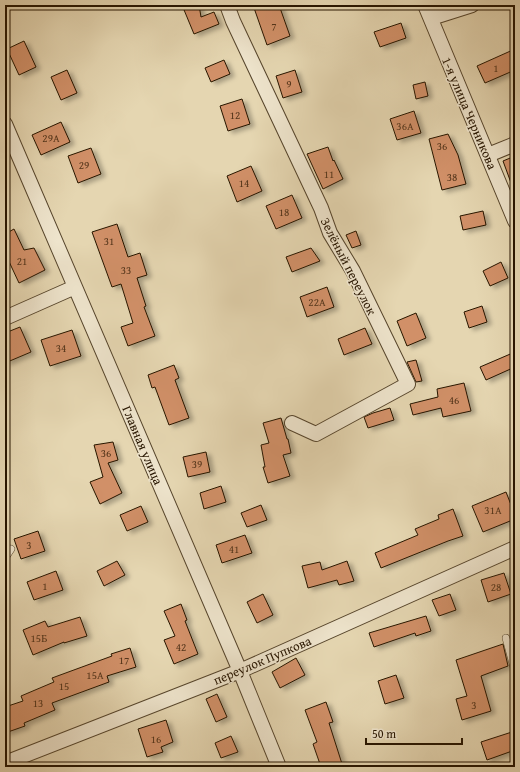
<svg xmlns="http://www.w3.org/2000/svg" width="520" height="772" font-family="'Gentium Book Plus',serif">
	<defs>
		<filter id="shadow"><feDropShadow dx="4.5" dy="2.5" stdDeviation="2" flood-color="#0004"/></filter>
	</defs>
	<rect width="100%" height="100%" fill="#e5d6b1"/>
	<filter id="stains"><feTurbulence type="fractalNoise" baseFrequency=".005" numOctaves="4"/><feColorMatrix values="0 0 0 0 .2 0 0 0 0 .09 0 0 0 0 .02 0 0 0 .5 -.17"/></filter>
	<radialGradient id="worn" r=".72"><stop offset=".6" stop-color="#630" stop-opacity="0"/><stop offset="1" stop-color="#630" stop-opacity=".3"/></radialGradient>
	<path fill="#d19068" stroke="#271500" filter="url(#shadow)" d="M 182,5 L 199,5 L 201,17 L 214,12 L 219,24 L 194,34 Z
		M 253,5 L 279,5 L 290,36 L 267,45 Z
		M 401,23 L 406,38 L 380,47 L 374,32 Z
		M 24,41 L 36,67 L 19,75 L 7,49 Z
		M 515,49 L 515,70 L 485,83 L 477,66 Z
		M 224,60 L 230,74 L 211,82 L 205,68 Z
		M 67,70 L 77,93 L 61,100 L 51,77 Z
		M 295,70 L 302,92 L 283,98 L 276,76 Z
		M 425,82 L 428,96 L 416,99 L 413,85 Z
		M 242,99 L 250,124 L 228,131 L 220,106 Z
		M 414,111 L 421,133 L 397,140 L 390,119 Z
		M 61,122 L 70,142 L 41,155 L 32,135 Z
		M 448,134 L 458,155 L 466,184 L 442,190 L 429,139 Z
		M 328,147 L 333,161 L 334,160 L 343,179 L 323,189 L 307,154 Z
		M 91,148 L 101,174 L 78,183 L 68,156 Z
		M 515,156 L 515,191 L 514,191 L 503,161 Z
		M 251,166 L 262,191 L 237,202 L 227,176 Z
		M 292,195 L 302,218 L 276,229 L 266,206 Z
		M 483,211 L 486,225 L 463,230 L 460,216 Z
		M 117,224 L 128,257 L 140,253 L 147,275 L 137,278 L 146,306 L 144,307 L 155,336 L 128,346 L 121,327 L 133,323 L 121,284 L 112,287 L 92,232 Z
		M 14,229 L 24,250 L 34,248 L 45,270 L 19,283 L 5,253 L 5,234 Z
		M 356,231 L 361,245 L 352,248 L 346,235 Z
		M 311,248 L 320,261 L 292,272 L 286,257 Z
		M 501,262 L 508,278 L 490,286 L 483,271 Z
		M 327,287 L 334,307 L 307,317 L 300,297 Z
		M 482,306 L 487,322 L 469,328 L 464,312 Z
		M 416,313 L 426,338 L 407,346 L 397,321 Z
		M 20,327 L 31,352 L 5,363 L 5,333 Z
		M 365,328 L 372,344 L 344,355 L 338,339 Z
		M 72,330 L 81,356 L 50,366 L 41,340 Z
		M 515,352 L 515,367 L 486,380 L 480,367 Z
		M 416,360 L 422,381 L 416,382 L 407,362 Z
		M 174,365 L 179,378 L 175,380 L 189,418 L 169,425 L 155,387 L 152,388 L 148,375 Z
		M 464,383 L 471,411 L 443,417 L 441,408 L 413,415 L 410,404 L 438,397 L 437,389 Z
		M 390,408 L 394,420 L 368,428 L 364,417 L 373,413 Z
		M 281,418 L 287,439 L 288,439 L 291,453 L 283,455 L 290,476 L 268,483 L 263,467 L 265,467 L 261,445 L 269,443 L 263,423 Z
		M 113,442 L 118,460 L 108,463 L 122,493 L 100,504 L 90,482 L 103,477 L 94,445 Z
		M 206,452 L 210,472 L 188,477 L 183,457 Z
		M 221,486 L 226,502 L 204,509 L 200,493 Z
		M 506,492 L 515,515 L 515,519 L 483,532 L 472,506 Z
		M 261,505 L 267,520 L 247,527 L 241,513 Z
		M 141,506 L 148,522 L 127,531 L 120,515 Z
		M 453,509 L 463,536 L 448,541 L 381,568 L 375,553 L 418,535 L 415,529 L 439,519 L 438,515 Z
		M 38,531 L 45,551 L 21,559 L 14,539 Z
		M 245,535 L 252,553 L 222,563 L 216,545 Z
		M 117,561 L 125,575 L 104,586 L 97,571 Z
		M 347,561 L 354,581 L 339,585 L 337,580 L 308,588 L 302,566 L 320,562 L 322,570 Z
		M 56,571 L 63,590 L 34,600 L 27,582 Z
		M 504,573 L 511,594 L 488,602 L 481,580 Z
		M 263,594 L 273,615 L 257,623 L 247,602 Z
		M 450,594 L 456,610 L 439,616 L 432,600 Z
		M 181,604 L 187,620 L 185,621 L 198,654 L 174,664 L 164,640 L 175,636 L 164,611 Z
		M 426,616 L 431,631 L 416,636 L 415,633 L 374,647 L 369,633 Z
		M 80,617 L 87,636 L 64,643 L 64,642 L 33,655 L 23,630 L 45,621 L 48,627 Z
		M 503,644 L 508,666 L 481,676 L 491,711 L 462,720 L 456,699 L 467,696 L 456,660 Z
		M 130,648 L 136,667 L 107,676 L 109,682 L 52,703 L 55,710 L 24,723 L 25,726 L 5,733 L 5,707 L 23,701 L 21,696 L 54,682 L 52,678 L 112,656 L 111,654 Z
		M 296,658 L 305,675 L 280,688 L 272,672 Z
		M 396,675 L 404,698 L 385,704 L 378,681 Z
		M 217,694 L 227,717 L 216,722 L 206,699 Z
		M 326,702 L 333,722 L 329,723 L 343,767 L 321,767 L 313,744 L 317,742 L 305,710 Z
		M 166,720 L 173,742 L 161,747 L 163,752 L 147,757 L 138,729 Z
		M 515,731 L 515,750 L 487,760 L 481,742 Z
		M 231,736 L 238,752 L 221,758 L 215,743 Z"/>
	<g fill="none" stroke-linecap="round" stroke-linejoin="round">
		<defs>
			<path id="lane" d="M 5,558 L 11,549
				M 506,638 L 515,671"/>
			<path id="street" d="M 227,5 L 233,21 L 321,208 L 330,233 L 353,271 L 408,384 L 316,434 L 292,423
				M 425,5 L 515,221
				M 431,18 L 472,5
				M 5,124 L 240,671 L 279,767
				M 488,155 L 515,144
				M 5,318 L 75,287
				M 5,763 L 240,671 L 515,548"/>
		</defs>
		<use href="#lane" stroke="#56452c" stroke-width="8"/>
		<use href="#street" stroke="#56452c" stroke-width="16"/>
		<use href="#lane" stroke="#eee4cc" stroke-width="7"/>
		<use href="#street" stroke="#eee4cc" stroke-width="14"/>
	</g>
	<g text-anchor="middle" stroke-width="3" stroke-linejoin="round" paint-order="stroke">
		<g font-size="11" fill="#52341a">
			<text x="274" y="30">7</text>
			<text x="496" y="72">1</text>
			<text x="289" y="88">9</text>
			<text x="235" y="119">12</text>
			<text x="405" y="130">36А</text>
			<text x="51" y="142">29А</text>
			<text x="442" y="150">36</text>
			<text x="84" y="169">29</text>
			<text x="329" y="178">11</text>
			<text x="452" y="181">38</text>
			<text x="244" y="187">14</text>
			<text x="284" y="216">18</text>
			<text x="109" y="245">31</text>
			<text x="22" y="265">21</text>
			<text x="126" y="274">33</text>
			<text x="317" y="306">22А</text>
			<text x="61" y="352">34</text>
			<text x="454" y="404">46</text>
			<text x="106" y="457">36</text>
			<text x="197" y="468">39</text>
			<text x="493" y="514">31А</text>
			<text x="29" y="549">3</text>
			<text x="234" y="553">41</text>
			<text x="45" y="590">1</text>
			<text x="496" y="591">28</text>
			<text x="39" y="642">15Б</text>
			<text x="181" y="651">42</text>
			<text x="124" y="664">17</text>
			<text x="95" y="679">15А</text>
			<text x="64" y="690">15</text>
			<text x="38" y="707">13</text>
			<text x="474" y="709">3</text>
			<text x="156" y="743">16</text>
		</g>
		<g font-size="13" fill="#271500" stroke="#eee4cc">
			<text transform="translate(470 113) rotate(67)" y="5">1-я улица Черникова</text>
			<text transform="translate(349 266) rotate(63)" y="5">Зелёный переулок</text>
			<text transform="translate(143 445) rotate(67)" y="5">Главная улица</text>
			<text transform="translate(262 660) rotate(-23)" y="5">переулок Пупкова</text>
		</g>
	</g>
	<rect width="520" height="772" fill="none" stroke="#e5d6b1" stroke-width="20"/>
	<rect x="6" y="6" width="508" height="760" fill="none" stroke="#271500" stroke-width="2"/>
	<rect x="10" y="10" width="500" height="752" fill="none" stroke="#271500"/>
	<path d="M366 738v6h96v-6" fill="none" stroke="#271500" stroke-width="2"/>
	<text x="372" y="738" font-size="12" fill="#271500" stroke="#eee4cc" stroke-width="3" paint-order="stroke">50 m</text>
	<rect width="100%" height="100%" filter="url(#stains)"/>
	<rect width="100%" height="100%" fill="url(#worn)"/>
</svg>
